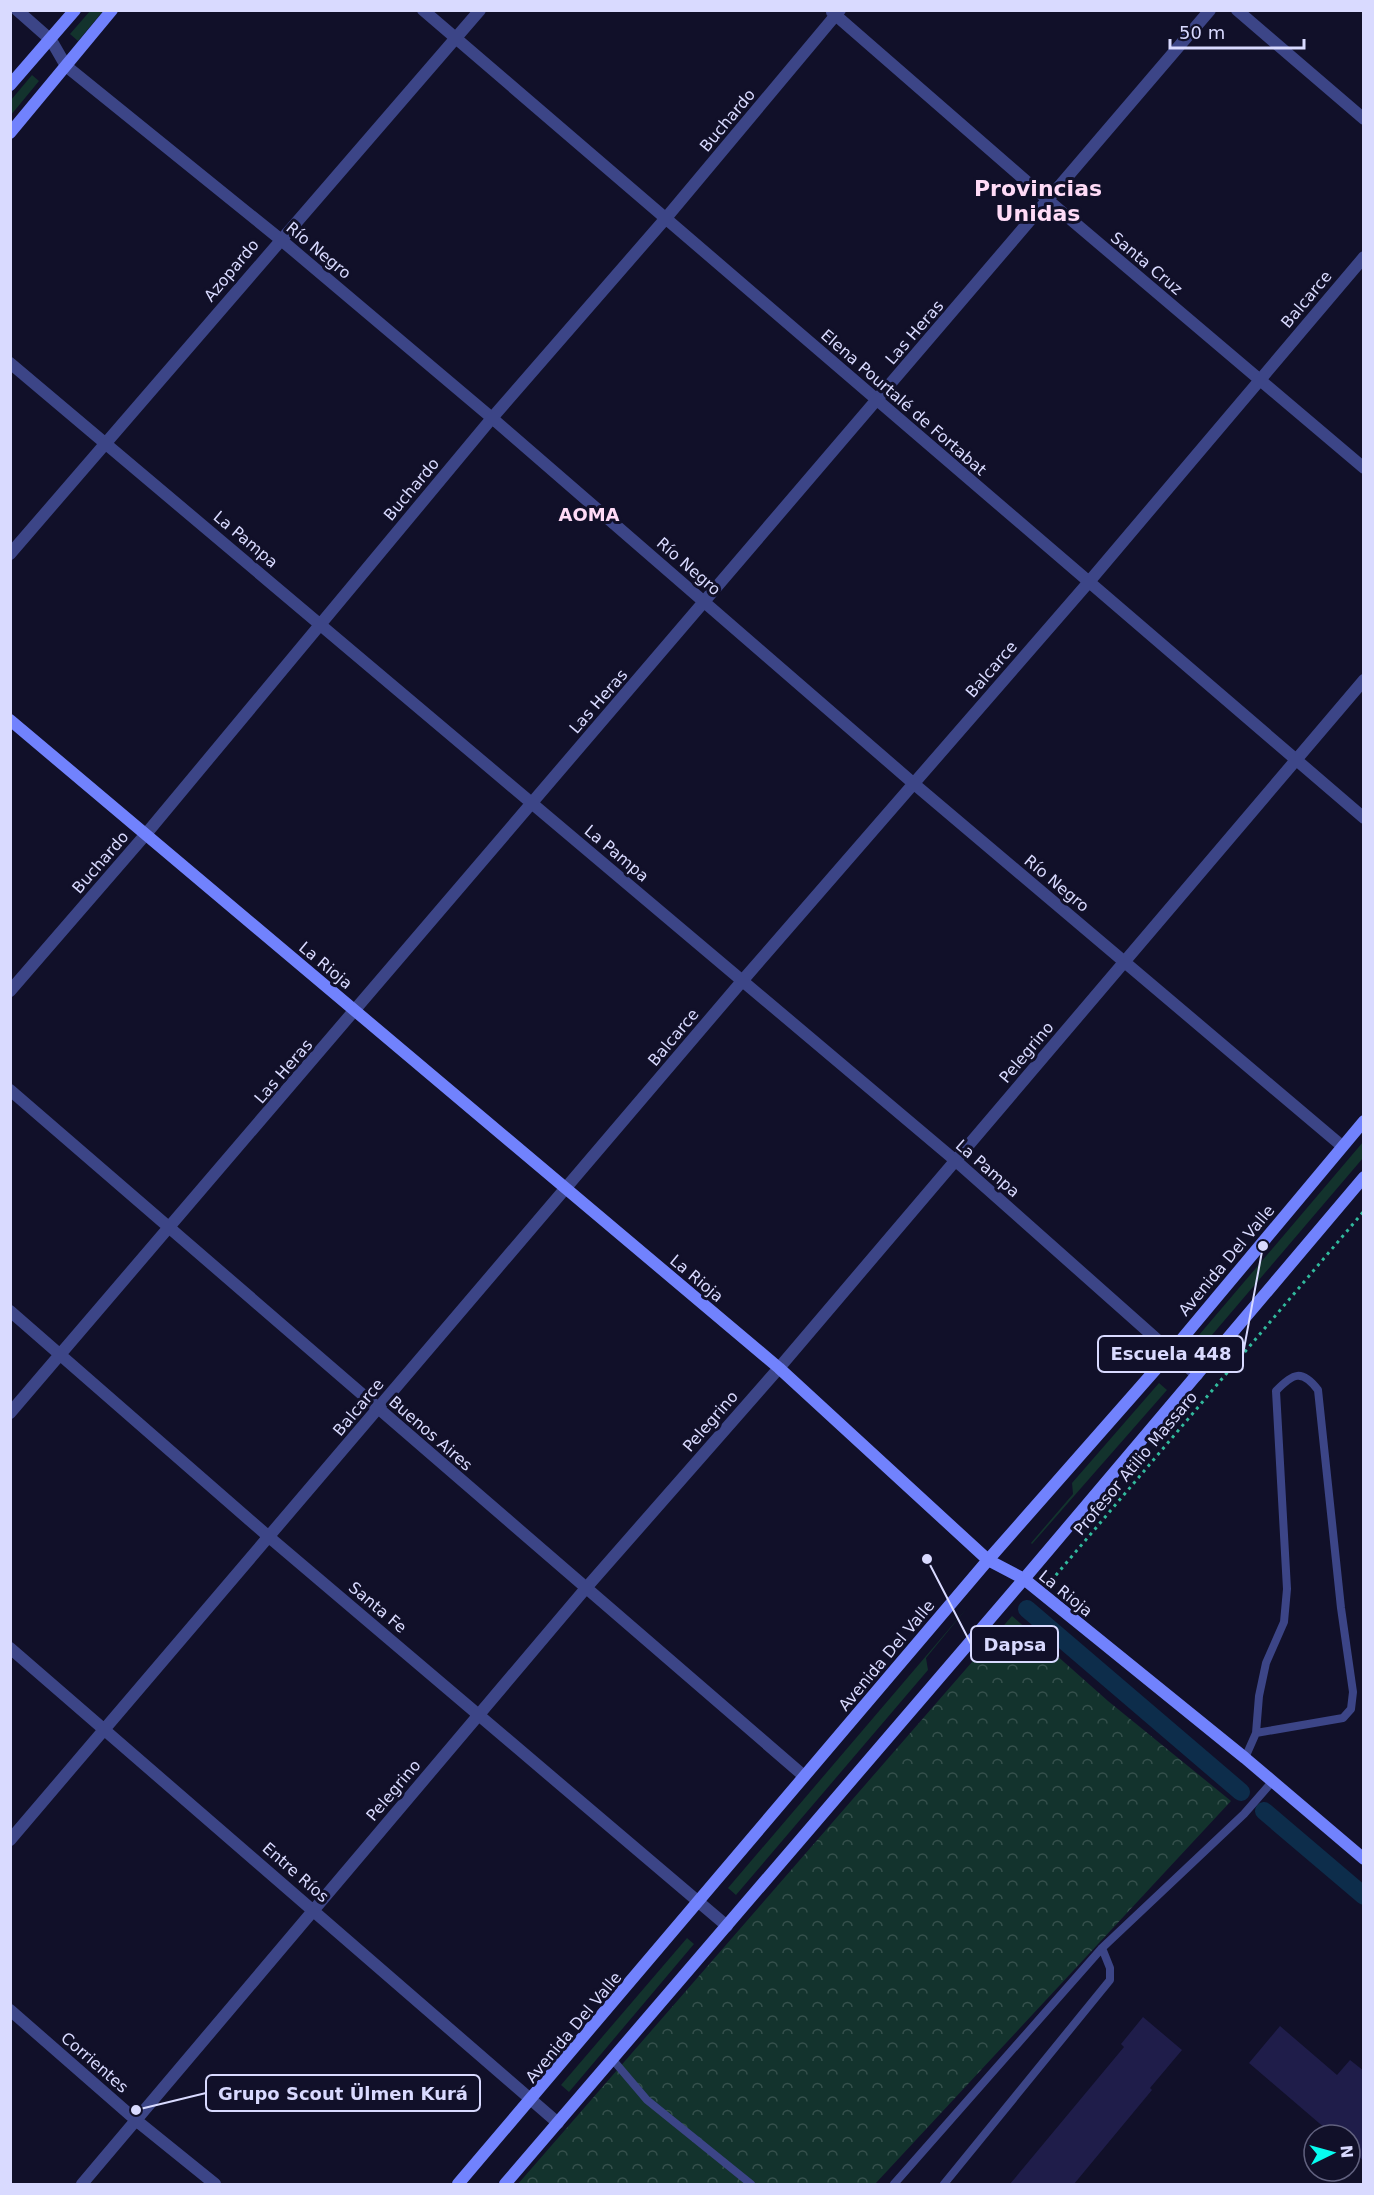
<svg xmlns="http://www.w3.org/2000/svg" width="1374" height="2195" font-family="'DejaVu Sans',sans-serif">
	<defs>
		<pattern id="forest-crowns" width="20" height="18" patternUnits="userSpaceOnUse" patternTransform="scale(1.5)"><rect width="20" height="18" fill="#13332d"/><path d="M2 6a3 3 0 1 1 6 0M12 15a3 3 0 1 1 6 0" fill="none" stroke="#35504c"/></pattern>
	</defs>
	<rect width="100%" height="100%" fill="#111029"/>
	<path fill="#13332d" d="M 90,11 L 103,11 L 78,41 L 70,34 Z
		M 32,75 L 39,81 L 11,115 L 11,100 Z
		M 1363,1142 L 1363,1158 L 1206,1342 L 1199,1335 Z
		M 1159,1383 L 1167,1390 L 1032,1544 L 1031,1543 L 1073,1494 L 1072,1483 Z
		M 967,1608 L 926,1658 L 928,1670 L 736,1895 L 728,1888 Z
		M 687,1938 L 694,1944 L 569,2092 L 561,2085 Z"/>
	<path fill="url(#forest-crowns)" d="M 1012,1616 L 1108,1701 L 1231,1801 L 875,2184 L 518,2184 Z"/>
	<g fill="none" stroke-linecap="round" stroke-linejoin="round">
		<path stroke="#0d2d4b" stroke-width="18" d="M 1027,1609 L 1241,1792
			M 1264,1811 L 1364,1896"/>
	</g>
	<path fill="#1f1d4a" d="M 1143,2017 L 1182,2050 L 1150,2088 L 1152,2090 L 1074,2184 L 1010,2184 L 1124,2047 L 1121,2044 Z
		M 1280,2026 L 1337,2075 L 1350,2060 L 1364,2071 L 1364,2161 L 1350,2150 L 1350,2135 L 1333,2135 L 1249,2063 Z"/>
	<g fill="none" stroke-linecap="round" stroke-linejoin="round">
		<path stroke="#31ba9d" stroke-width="3" stroke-dasharray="3 4.5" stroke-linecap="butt" d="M 1051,1581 L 1364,1211"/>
		<path stroke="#3c4587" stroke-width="8" d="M 1245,1758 L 1256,1733 L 1343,1718 L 1351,1709 L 1353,1692 L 1341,1608 L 1318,1390 C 1302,1369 1293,1373 1276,1391 L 1287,1589 L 1284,1622 L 1266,1663 L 1259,1696 L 1256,1733
			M 613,2060 L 647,2100 L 751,2184
			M 894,2184 L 1102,1948 L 1244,1814 L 1272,1782
			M 944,2184 L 1110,1980 L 1110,1968 L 1102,1948"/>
		<path stroke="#3c4587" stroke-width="12" d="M 17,10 L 51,40 L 66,66 L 280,239 L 492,418 L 913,783 L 1342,1146
			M 423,10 L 1364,818
			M 1237,10 L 1364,119
			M 832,12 L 1049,201 L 1364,468
			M 10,363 L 956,1161 L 1197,1375
			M 10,554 L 480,10
			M 10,991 L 146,834 L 492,418 L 666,218 L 840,10
			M 10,1090 L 804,1776
			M 10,1311 L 269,1537 L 727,1926
			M 10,1413 L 1210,10
			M 10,1648 L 558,2123
			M 10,1840 L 743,980 L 1088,583 L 1364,257
			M 10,2010 L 137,2121 L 215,2184
			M 82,2184 L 586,1588 L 779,1368 L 1364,680"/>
		<path stroke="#7182fd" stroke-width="12" d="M 10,85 L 75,10
			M 10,133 L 112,10
			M 10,720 L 779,1368 L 988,1560 L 1024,1579 L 1245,1758 L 1364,1859
			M 458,2184 L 988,1560 L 1171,1352 L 1364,1121
			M 505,2184 L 1024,1579 L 1364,1177"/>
	</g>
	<g text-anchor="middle" stroke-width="6" stroke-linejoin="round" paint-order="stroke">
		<g font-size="16" fill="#d9daff" stroke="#111029">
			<text transform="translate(727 120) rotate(-50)" y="6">Buchardo</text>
			<text transform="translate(319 250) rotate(40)" y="6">Río Negro</text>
			<text transform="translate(1147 263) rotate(40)" y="6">Santa Cruz</text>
			<text transform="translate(231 270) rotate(-50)" y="6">Azopardo</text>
			<text transform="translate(1306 299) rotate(-50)" y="6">Balcarce</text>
			<text transform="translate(914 332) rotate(-49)" y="6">Las Heras</text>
			<text transform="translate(904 402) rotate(41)" y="6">Elena Pourtalé de Fortabat</text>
			<text transform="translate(411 489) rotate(-50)" y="6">Buchardo</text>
			<text transform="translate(246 539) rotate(40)" y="6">La Pampa</text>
			<text transform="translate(689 566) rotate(41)" y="6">Río Negro</text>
			<text transform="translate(991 669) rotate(-49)" y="6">Balcarce</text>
			<text transform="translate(598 701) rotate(-49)" y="6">Las Heras</text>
			<text transform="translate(617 853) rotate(40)" y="6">La Pampa</text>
			<text transform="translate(100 862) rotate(-49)" y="6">Buchardo</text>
			<text transform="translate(1057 883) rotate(40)" y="6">Río Negro</text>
			<text transform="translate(326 965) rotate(40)" y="6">La Rioja</text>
			<text transform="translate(673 1037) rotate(-50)" y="6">Balcarce</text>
			<text transform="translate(1026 1052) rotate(-50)" y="6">Pelegrino</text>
			<text transform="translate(283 1071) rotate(-49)" y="6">Las Heras</text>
			<text transform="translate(988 1168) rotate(41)" y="6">La Pampa</text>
			<text transform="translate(1226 1260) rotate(-50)" y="6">Avenida Del Valle</text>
			<text transform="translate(697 1278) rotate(40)" y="6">La Rioja</text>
			<text transform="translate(358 1407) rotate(-50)" y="6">Balcarce</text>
			<text transform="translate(710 1421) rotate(-49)" y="6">Pelegrino</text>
			<text transform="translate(431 1433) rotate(41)" y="6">Buenos Aires</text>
			<text transform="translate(1135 1463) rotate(-50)" y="6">Profesor Atilio Massaro</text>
			<text transform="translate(1066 1593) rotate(39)" y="6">La Rioja</text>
			<text transform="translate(378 1607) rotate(40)" y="6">Santa Fe</text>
			<text transform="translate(886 1655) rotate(-50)" y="6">Avenida Del Valle</text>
			<text transform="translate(393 1790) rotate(-50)" y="6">Pelegrino</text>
			<text transform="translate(296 1872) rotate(41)" y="6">Entre Ríos</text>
			<text transform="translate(573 2027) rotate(-50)" y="6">Avenida Del Valle</text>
			<text transform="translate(95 2062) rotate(41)" y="6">Corrientes</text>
		</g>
		<g font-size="18" font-weight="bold" fill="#ffdbf7" stroke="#111029">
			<text x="589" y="521">AOMA</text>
		</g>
		<g font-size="22" font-weight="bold" fill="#ffdbf7" stroke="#111029">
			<text x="1038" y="196">Provincias<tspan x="1038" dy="25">Unidas</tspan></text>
		</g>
	</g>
	<path fill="none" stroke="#d9daff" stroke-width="2" d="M1263 1246L1243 1354M927 1559L971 1644M136 2110L206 2093"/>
	<g fill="#d9daff" stroke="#111029" stroke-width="2">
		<circle cx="1263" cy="1246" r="6"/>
		<circle cx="927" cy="1559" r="6"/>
		<circle cx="136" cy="2110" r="6"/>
	</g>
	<g fill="#111029" stroke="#d9daff" stroke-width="2">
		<rect x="1098" y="1336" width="145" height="36" rx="6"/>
		<rect x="971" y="1626" width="87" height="36" rx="6"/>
		<rect x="206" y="2075" width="274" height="36" rx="6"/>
	</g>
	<g font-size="18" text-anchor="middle" font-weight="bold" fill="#d9daff">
		<text x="1171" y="1360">Escuela 448</text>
		<text x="1015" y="1651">Dapsa</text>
		<text x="343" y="2100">Grupo Scout Ülmen Kurá</text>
	</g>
	<rect width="1374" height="2195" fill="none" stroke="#d9daff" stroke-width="24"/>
	<g transform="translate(1332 2153) rotate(85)"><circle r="28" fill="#111029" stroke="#61617f" stroke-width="1.5"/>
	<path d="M0-4.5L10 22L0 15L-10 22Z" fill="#07fcf0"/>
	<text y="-9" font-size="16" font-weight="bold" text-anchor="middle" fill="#d9daff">N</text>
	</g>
	<path d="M1170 39v9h134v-9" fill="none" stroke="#d9daff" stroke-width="3"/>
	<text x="1179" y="39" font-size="18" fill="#d9daff" stroke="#111029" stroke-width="4.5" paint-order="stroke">50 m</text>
</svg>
